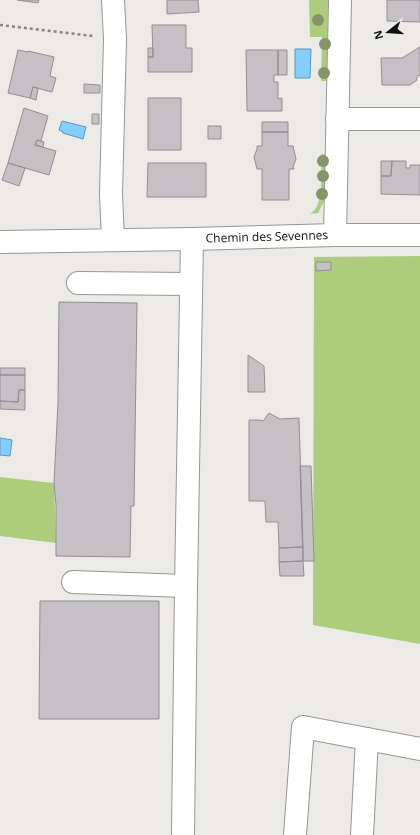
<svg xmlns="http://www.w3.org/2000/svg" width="420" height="835" font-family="'Open Sans',sans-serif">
	<rect width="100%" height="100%" fill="#ebeae7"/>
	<path fill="#aecd7c" d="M 309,0 L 328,0 L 327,81 L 321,81 L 322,37 L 310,37 Z
		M 321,154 L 327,154 L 325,200 L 318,213 L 310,214 C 314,211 317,208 318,203 C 323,193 321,166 321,154 Z
		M 420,256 L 420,644 L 313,625 L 314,257 Z
		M 0,477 L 54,483 L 56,543 L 0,536 Z"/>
	<path fill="#84ceff" stroke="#6195b7" d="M 295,49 L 311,49 L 310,78 L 295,78 Z
		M 62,121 L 86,127 L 83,139 L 63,133 L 63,132 L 59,130 Z
		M 0,438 L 12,440 L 10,456 L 0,455 Z"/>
	<path fill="#c3c1c4" stroke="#918f92" d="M 17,0 L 39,0 L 38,3 Z
		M 167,0 L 198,0 L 199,12 L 167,14 Z
		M 387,0 L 420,0 L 420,22 L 387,21 Z
		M 152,25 L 186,25 L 186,48 L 192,48 L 192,72 L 148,72 L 148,57 L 153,57 Z
		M 420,47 L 420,75 L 416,78 L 417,80 L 410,85 L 382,85 L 381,58 L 402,58 Z
		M 148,48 L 153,48 L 153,57 L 148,57 Z
		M 18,50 L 28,52 L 28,51 L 54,57 L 50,76 L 56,78 L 52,92 L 33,87 L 30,98 L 8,93 Z
		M 246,50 L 278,50 L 278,75 L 274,75 L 274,82 L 278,82 L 278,99 L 282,98 L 282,111 L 247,111 Z
		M 278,50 L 287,50 L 287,75 L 278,75 Z
		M 84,84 L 100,85 L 100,93 L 84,93 Z
		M 33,87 L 38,88 L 36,100 L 30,98 Z
		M 148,98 L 181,98 L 181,150 L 148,150 Z
		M 24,108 L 48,116 L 41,141 L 37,140 L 35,145 L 56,151 L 49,175 L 8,163 Z
		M 92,114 L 99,114 L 99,124 L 92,124 Z
		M 262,122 L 288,122 L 288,132 L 262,132 Z
		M 208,126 L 221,126 L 221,139 L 208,139 Z
		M 262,132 L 288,132 L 288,146 L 293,146 L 296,159 L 293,167 L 294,169 L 289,169 L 289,200 L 262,200 L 262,169 L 257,169 L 254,157 L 257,149 L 257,146 L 262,146 Z
		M 37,140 L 44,142 L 43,147 L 35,145 Z
		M 381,161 L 392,161 L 391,176 L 381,176 Z
		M 392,161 L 406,161 L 406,168 L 410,168 L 410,165 L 420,165 L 420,195 L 381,194 L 381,176 L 391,176 Z
		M 8,163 L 25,168 L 19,186 L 2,180 Z
		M 148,163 L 206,163 L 206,197 L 147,197 Z
		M 316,262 L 331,262 L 331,270 L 316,271 Z
		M 59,302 L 137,303 L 134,506 L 131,506 L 130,557 L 56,556 L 56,505 L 54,483 L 58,403 Z
		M 248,355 L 264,366 L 265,392 L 248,392 Z
		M 0,368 L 25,368 L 25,375 L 0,375 Z
		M 0,375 L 25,375 L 25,390 L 19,390 L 18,402 L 0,401 Z
		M 19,390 L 25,390 L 25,410 L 0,409 L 0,401 L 18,402 Z
		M 269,413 L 280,419 L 299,418 L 303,547 L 279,548 L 278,522 L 266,522 L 265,501 L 249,501 L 249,420 L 259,420 L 263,421 Z
		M 300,466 L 311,466 L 314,561 L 303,561 Z
		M 303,547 L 303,561 L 279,562 L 279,548 Z
		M 303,561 L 304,576 L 280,576 L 279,562 Z
		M 40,601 L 159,601 L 159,719 L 39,719 Z"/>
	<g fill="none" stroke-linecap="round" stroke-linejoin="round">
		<defs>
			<g id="minor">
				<path d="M 113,0 L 115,39 L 111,194 L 113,240"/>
				<path d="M 337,119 L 420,119"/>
				<path d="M 335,235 L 340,0"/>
				<path id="s1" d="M 0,242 L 192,239 L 335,235 L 420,235"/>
				<path d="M 78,283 L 191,284"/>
				<path d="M 73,582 L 186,586"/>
				<path d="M 183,835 L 186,586 L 192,239"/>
				<path d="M 295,835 L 303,727 L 420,749"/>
				<path d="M 362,835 L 367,739"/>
			</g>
		</defs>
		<use href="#minor" stroke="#979693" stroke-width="24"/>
		<path stroke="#868583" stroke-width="2.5" stroke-dasharray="3 3" stroke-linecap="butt" d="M 0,25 L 93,36"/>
		<use href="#minor" stroke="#fff" stroke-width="22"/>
	</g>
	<g fill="#87936a">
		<circle cx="318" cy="20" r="6"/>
		<circle cx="325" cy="44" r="6"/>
		<circle cx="324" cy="73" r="6"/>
		<circle cx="323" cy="161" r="6"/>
		<circle cx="323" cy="176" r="6"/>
		<circle cx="322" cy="194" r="6"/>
	</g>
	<g text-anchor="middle" stroke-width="4" stroke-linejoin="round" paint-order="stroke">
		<g font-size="12" fill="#0f0f0e" stroke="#ebeae7">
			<text dy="4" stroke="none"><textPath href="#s1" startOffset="267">Chemin des Sevennes</textPath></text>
		</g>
	</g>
	<g transform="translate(388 32) rotate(253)" stroke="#ebeae7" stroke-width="3" paint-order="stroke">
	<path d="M0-3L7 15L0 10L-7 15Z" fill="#0f0f0e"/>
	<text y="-6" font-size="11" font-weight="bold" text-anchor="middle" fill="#0f0f0e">N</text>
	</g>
</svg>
